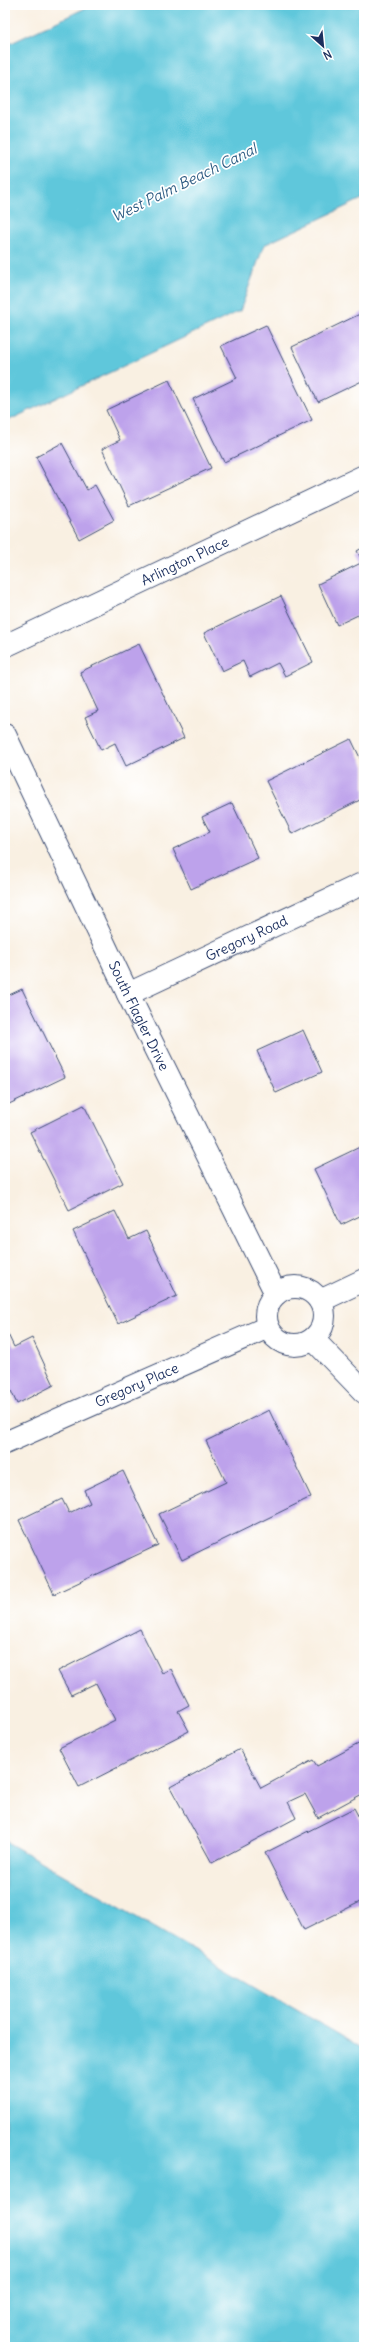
<svg xmlns="http://www.w3.org/2000/svg" width="369" height="2352" font-family="Delius,sans-serif">
	<rect width="100%" height="100%" fill="#fff"/>
	<filter id="ink" filterUnits="userSpaceOnUse"><feTurbulence type="fractalNoise" baseFrequency=".025" numOctaves="2"/><feDisplacementMap in="SourceGraphic" scale="8" xChannelSelector="R" yChannelSelector="G"/><feConvolveMatrix kernelMatrix="1 2 1 2 8 2 1 2 1" color-interpolation-filters="sRGB"/></filter>
	<filter id="wash" filterUnits="userSpaceOnUse"><feTurbulence type="fractalNoise" baseFrequency=".012" numOctaves="4" result="noise"/><feDisplacementMap in="SourceGraphic" scale="16" xChannelSelector="R" yChannelSelector="G"/><feGaussianBlur stdDeviation="0.9" result="paint"/><feColorMatrix in="noise" values="0 0 0 0 0 0 0 0 0 0 0 0 0 0 0 0 0 1.4 0 .05"/><feComposite in="paint" operator="in"/></filter>
	<g filter="url(#wash)">
		<rect width="100%" height="100%" fill="#f9f0e2"/>
		<path fill="#5fc7db" stroke="#3d7b9c" d="M 92,5 L 364,5 L 364,198 L 264,245 L 240,311 L 5,422 L 5,46 Z
			M 5,1841 L 364,2049 L 364,2347 L 5,2347 Z"/>
		<g id="blocks">
			<path fill="#bda2eb" d="M 364,312 L 364,380 L 318,402 L 292,347 Z
				M 266,325 L 312,420 L 224,462 L 193,399 L 237,378 L 221,346 Z
				M 169,380 L 211,468 L 129,506 L 102,449 L 120,440 L 106,410 Z
				M 62,443 L 87,490 L 95,485 L 114,520 L 79,539 L 36,457 Z
				M 364,547 L 364,627 L 358,615 L 337,625 L 318,584 L 363,562 L 357,551 Z
				M 281,596 L 313,662 L 285,676 L 278,663 L 250,677 L 243,661 L 222,671 L 204,633 Z
				M 139,644 L 184,738 L 126,766 L 115,743 L 101,750 L 85,717 L 98,711 L 80,672 Z
				M 351,739 L 364,766 L 364,798 L 292,834 L 266,781 Z
				M 232,803 L 258,858 L 191,889 L 173,849 L 210,832 L 202,817 Z
				M 22,989 L 65,1077 L 7,1105 L 5,1101 L 5,997 Z
				M 303,1030 L 322,1072 L 276,1093 L 257,1051 Z
				M 84,1105 L 123,1183 L 69,1210 L 30,1132 Z
				M 364,1145 L 364,1214 L 341,1225 L 314,1169 Z
				M 115,1211 L 129,1239 L 146,1231 L 177,1296 L 118,1324 L 73,1231 Z
				M 5,1328 L 14,1347 L 32,1338 L 54,1385 L 17,1404 L 7,1382 L 5,1383 Z
				M 269,1410 L 311,1497 L 182,1560 L 159,1514 L 226,1482 L 206,1441 Z
				M 123,1471 L 158,1545 L 54,1594 L 19,1520 L 62,1499 L 69,1513 L 90,1503 L 84,1490 Z
				M 140,1629 L 162,1673 L 171,1669 L 189,1705 L 178,1711 L 189,1731 L 79,1787 L 59,1748 L 115,1720 L 96,1683 L 71,1695 L 58,1671 Z
				M 364,1741 L 364,1793 L 318,1818 L 305,1794 L 288,1802 L 296,1818 L 212,1863 L 170,1787 L 240,1749 L 261,1788 L 313,1760 L 317,1766 Z
				M 354,1808 L 364,1827 L 364,1900 L 304,1930 L 265,1853 Z"/>
		</g>
	</g>
	<g filter="url(#ink)">
		<use href="#blocks" fill-opacity="0" stroke="#3c4c72" stroke-width="1"/>
		<g fill="none" stroke-linecap="round" stroke-linejoin="round">
			<defs>
				<g id="minor">
					<path id="s1" d="M 5,646 L 364,476"/>
					<path id="s2" d="M 5,735 L 128,994 L 276,1294"/>
					<path id="s3" d="M 128,994 L 364,883"/>
					<circle cx="295" cy="1316" r="29"/>
					<path d="M 320,1301 L 364,1280"/>
					<path d="M 313,1339 L 364,1392"/>
					<path id="s4" d="M 5,1443 L 268,1327"/>
				</g>
			</defs>
			<use href="#minor" stroke="#3c4c72" stroke-width="24"/>
			<use href="#minor" stroke="#fff" stroke-width="22"/>
		</g>
	</g>
	<g text-anchor="middle" stroke-width="3.5" stroke-linejoin="round" paint-order="stroke">
		<g font-size="14" fill="#1b2f5e" stroke="#fff">
			<text dy="5" stroke="none"><textPath href="#s1" startOffset="199">Arlington Place</textPath></text>
			<text dy="5" stroke="none"><textPath href="#s3" startOffset="131">Gregory Road</textPath></text>
			<text dy="5" stroke="none"><textPath href="#s2" startOffset="311">South Flagler Drive</textPath></text>
			<text dy="5" stroke="none"><textPath href="#s4" startOffset="144">Gregory Place</textPath></text>
		</g>
		<g font-size="15" font-style="italic" fill="#2f5d84" stroke="#fff">
			<text transform="translate(184 183) rotate(-26)" y="5">West Palm Beach Canal</text>
		</g>
	</g>
	<rect width="369" height="2352" fill="none" stroke="#fff" stroke-width="20"/>
	<g transform="translate(323 46) rotate(153)" stroke="#ffffff" stroke-width="3" paint-order="stroke">
	<path d="M0-3L7 15L0 10L-7 15Z" fill="#1b2f5e"/>
	<text y="-6" font-size="11" font-weight="bold" text-anchor="middle" fill="#1b2f5e">N</text>
	</g>
</svg>
